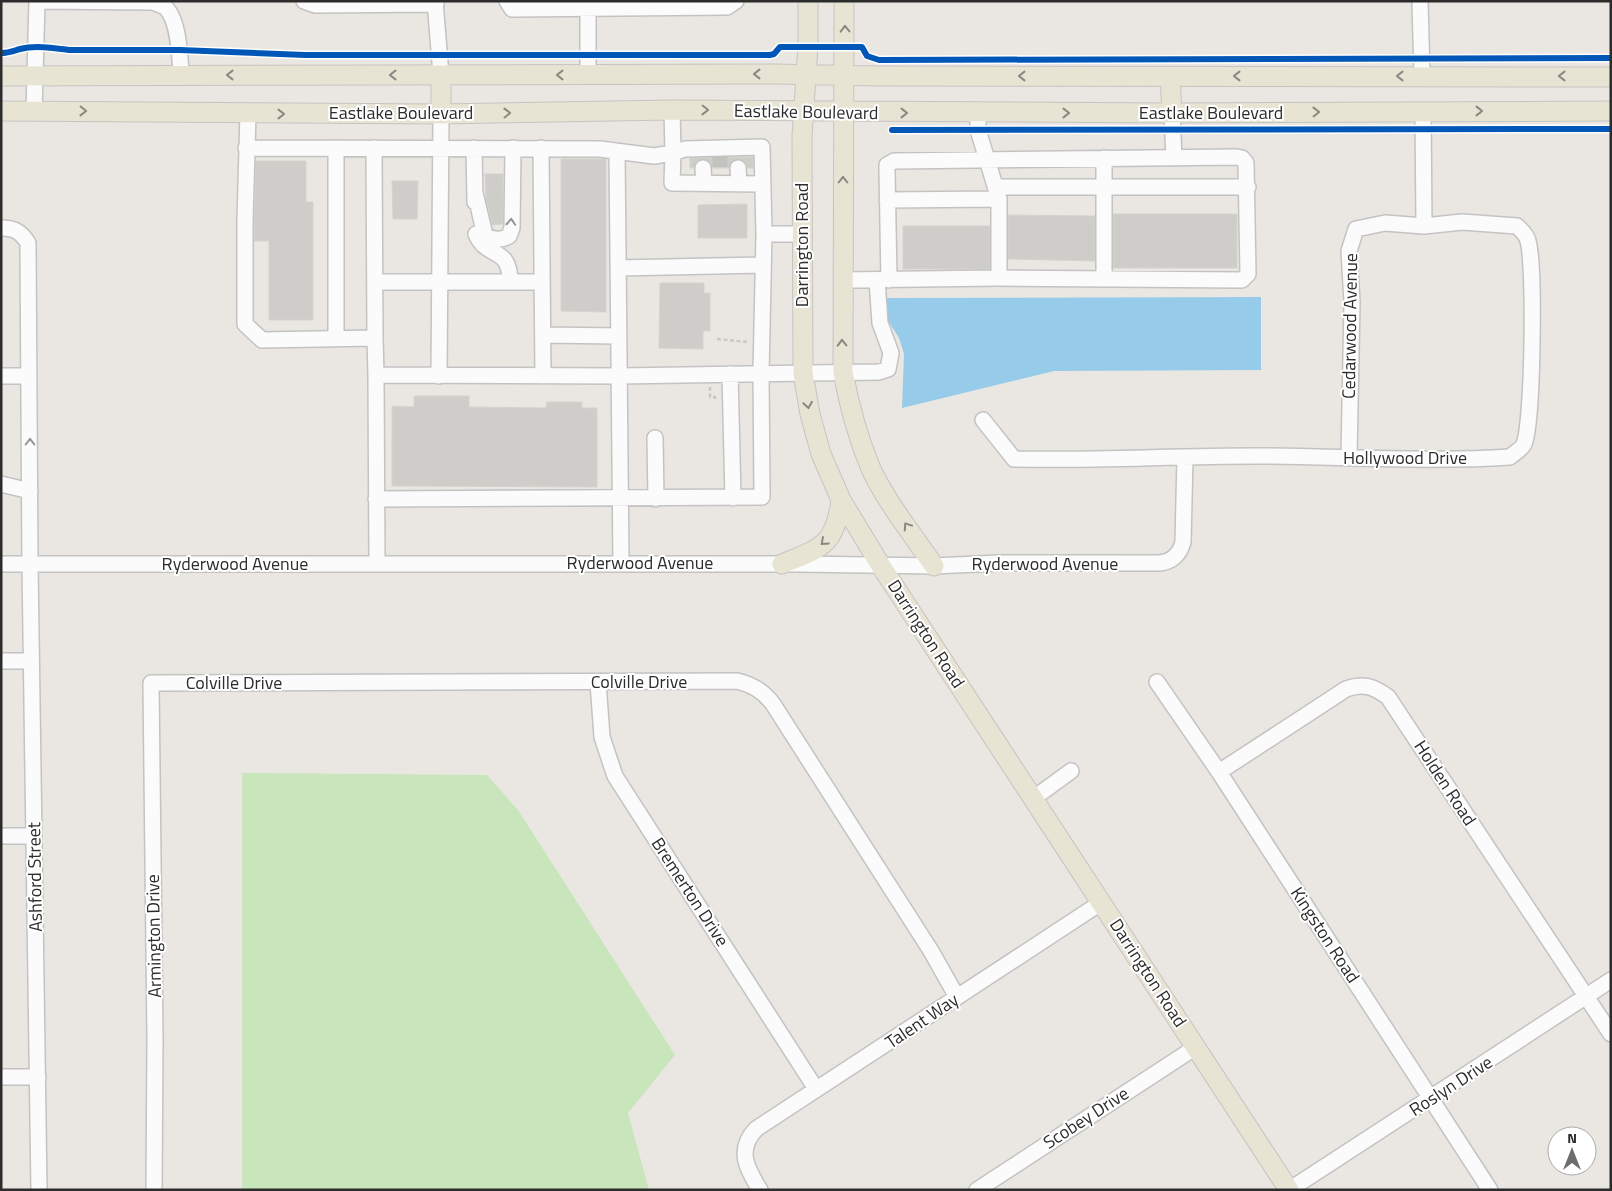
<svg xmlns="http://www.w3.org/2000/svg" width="1612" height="1191" font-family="'Titillium Web',sans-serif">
	<rect width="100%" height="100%" fill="#eae7e2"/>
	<path fill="#c8e5bb" d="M 242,773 L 487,775 L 518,810 L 675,1055 L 628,1113 L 649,1190 L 242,1190 Z"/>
	<path fill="#96ccea" d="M 1261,297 L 1261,370 L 1054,371 L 902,408 L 904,354 L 899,338 L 887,319 L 885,298 Z"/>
	<path fill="#cfcdc9" stroke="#d5d3ce" d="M 753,157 L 753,168 L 747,168 L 745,162 L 738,159 L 732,161 L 729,168 L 712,168 L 710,162 L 703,159 L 697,161 L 694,168 L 690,168 L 690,158 Z
		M 561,159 L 606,159 L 606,312 L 561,311 Z
		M 256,161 L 306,161 L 306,202 L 313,202 L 313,320 L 269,320 L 269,241 L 254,241 Z
		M 485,174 L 503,174 L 503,224 L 492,225 L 486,198 Z
		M 392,181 L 418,181 L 417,219 L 393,219 Z
		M 747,204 L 747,238 L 698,238 L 698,205 Z
		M 1113,214 L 1237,214 L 1237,268 L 1113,268 Z
		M 1008,215 L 1095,216 L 1095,261 L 1008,259 Z
		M 903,226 L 990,226 L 990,269 L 903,269 Z
		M 660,283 L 704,283 L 704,293 L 710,293 L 710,331 L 703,331 L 703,349 L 659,348 Z
		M 414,396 L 469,396 L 469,407 L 546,408 L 547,402 L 582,402 L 582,408 L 597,408 L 597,487 L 392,486 L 392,406 L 414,407 Z"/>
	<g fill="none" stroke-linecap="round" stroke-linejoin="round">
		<path stroke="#c4c2be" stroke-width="15" stroke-dasharray="15 8" stroke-linecap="butt" d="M 720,152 L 720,168"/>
		<defs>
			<path id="minor" d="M 37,1 L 152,2
				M 152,1 C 155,4 163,5 166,8 C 179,21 180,58 181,75
				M 304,1 L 315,5 L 436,4
				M 435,1 L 441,75
				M 507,1 L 512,9 L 727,7 L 736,1
				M 588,1 L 588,75
				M 1420,1 L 1422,76
				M 672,110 L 673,153 L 685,149 L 762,147 L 764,234
				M 34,111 L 37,1
				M 1423,111 L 1424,226
				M 248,113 L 245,221 L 245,324 L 262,340 L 375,338 L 376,375
				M 978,113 L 978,130 L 999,199 L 999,278
				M 1172,113 L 1174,158
				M 246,148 L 600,149 L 654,156 L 673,153 L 672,183 L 762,184
				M 336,148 L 336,338
				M 374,148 L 375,338
				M 474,148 L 475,202
				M 541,148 L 543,376
				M 617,153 L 621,563
				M 703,168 L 704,183
				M 738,168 L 739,183
				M 996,187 L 1248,187
				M 475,193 L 485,235 C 493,240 500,241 509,236 L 512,228 L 513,148
				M 887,200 L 999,199
				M 1,228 C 15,228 21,232 28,243 L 30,564 L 39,1190
				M 476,234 C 487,260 510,245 510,282
				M 618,268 L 762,265
				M 1104,279 L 1104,158
				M 842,280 L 999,278 L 1242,280 L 1248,274 L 1246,163 L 1242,158 L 1237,157 L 894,161 L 887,165 L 887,170 L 889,280
				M 375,282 L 542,282
				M 543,335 L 618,336
				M 730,374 L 733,498
				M 1,376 L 29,376
				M 439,376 L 441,114
				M 983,420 L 1014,459 C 1100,461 1186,455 1272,456 C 1351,457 1431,462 1510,457 C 1514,453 1522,449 1524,444 C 1533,422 1535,266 1528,241 C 1527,235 1521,230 1517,226 L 1462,222 L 1424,226 L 1385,223 L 1356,229 L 1349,251 L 1352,302 L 1349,458
				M 655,438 L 656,499
				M 1,484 L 30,491
				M 376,499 L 762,497 L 761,373 L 764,234 L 801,234
				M 1,564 L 798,564 L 934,566 L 999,563 L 1159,563 C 1172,562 1180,554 1183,542 L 1185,458
				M 377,564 L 376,375 L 619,376 L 879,372 L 888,369 L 891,353 L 880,323 L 877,280
				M 1,661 L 31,661
				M 598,682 L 602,737 L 615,776 L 816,1089
				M 1157,682 L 1219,772 L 1490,1190
				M 1219,772 L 1346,689 C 1363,683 1373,686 1388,697 L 1611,1034
				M 1034,798 L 1071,771
				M 1,836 L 34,836
				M 1,1077 L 38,1077
				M 154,1190 L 155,1039 L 151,683 L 737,681 C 753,685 763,691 773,704 L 931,951 L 957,997
				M 760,1190 C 747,1169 736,1150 756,1129 L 1102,902
				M 977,1190 L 1196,1047
				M 1289,1190 L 1611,980"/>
			<path id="major" d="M 808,1 L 808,46 L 802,136 L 803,373 L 810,414 L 821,454 L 841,500 L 881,566 L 1289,1190
				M 844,1 L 843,372 C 849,405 858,438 871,469 C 887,503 913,535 934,566
				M 1,76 L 774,74 L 879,76 L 1611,77
				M 1170,77 L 1172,113
				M 1,111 L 441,114 L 672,110 L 1172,113 L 1611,111
				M 441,114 L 441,75
				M 782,564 C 821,548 835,546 841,500"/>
		</defs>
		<use href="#minor" stroke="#c3c3c3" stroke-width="18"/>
		<use href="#major" stroke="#c6c4c2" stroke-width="21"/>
		<path stroke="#c8c8c7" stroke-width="2.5" stroke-dasharray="4 2.5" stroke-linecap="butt" d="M 717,339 L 748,342
			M 710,387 L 710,397 L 715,397 L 715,399"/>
		<use href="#minor" stroke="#fcfbfb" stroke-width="15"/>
		<use href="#major" stroke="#e7e4d4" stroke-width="19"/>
		<defs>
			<path id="cycleway" d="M 1,53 C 9,53 13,51 20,49 C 35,45 54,48 69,50 L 180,50 L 305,55 L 770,55 L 774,54 L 780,47 L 862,47 L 867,56 L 879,60 L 1611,58
				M 892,130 L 1611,129"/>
		</defs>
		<use href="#cycleway" stroke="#fff" stroke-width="9"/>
		<use href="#cycleway" stroke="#0057b8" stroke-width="6"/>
	</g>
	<defs><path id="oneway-chevron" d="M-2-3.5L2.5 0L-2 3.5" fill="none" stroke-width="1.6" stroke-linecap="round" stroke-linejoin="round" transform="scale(1.25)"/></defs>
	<g stroke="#8a8880">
		<use href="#oneway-chevron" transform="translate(845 29) rotate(-91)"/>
		<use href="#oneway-chevron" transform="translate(757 74) rotate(180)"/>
		<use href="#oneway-chevron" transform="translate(230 75) rotate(-180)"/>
		<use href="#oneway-chevron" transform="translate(393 75) rotate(-180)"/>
		<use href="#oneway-chevron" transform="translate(560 75) rotate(180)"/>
		<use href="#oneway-chevron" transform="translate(1022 76) rotate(-180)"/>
		<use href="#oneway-chevron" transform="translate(1237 76) rotate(180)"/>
		<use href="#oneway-chevron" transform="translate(1400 76) rotate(180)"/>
		<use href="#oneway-chevron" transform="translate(1562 76) rotate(-180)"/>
		<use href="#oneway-chevron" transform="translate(705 110) rotate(1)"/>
		<use href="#oneway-chevron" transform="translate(83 111) rotate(1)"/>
		<use href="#oneway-chevron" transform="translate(1479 111)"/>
		<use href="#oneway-chevron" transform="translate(1316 112) rotate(-1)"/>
		<use href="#oneway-chevron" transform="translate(507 113) rotate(-1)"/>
		<use href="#oneway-chevron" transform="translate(904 113)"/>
		<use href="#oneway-chevron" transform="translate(1066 113)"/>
		<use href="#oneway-chevron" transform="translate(281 114)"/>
		<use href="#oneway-chevron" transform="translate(843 180) rotate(-90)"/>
		<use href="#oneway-chevron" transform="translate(842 343) rotate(-91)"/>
		<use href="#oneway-chevron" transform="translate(808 405) rotate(81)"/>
		<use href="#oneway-chevron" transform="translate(907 526) rotate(-124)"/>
		<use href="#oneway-chevron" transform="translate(824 542) rotate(138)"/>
	</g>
	<g stroke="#949494">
		<use href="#oneway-chevron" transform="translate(511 222) rotate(-87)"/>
		<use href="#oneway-chevron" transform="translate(30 442) rotate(-90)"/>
	</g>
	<g text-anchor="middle" stroke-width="4" stroke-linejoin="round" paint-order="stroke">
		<g font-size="18" fill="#2c2c2c" stroke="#fff">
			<text transform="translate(806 112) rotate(1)" y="6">Eastlake Boulevard</text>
			<text x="401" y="119">Eastlake Boulevard</text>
			<text x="1211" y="119">Eastlake Boulevard</text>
			<text transform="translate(802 245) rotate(-90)" y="6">Darrington Road</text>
			<text transform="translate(1350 326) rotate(-89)" y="6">Cedarwood Avenue</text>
			<text x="1405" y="464">Hollywood Drive</text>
			<text x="640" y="569">Ryderwood Avenue</text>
			<text x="235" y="570">Ryderwood Avenue</text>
			<text x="1045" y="570">Ryderwood Avenue</text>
			<text transform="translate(926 634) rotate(57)" y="6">Darrington Road</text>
			<text x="639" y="688">Colville Drive</text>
			<text x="234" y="689">Colville Drive</text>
			<text transform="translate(1445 783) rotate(57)" y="6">Holden Road</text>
			<text transform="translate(35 877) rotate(-91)" y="6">Ashford Street</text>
			<text transform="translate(690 892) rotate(57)" y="6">Bremerton Drive</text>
			<text transform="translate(1325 935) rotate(57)" y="6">Kingston Road</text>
			<text transform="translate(154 936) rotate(-91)" y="6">Armington Drive</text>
			<text transform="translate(1148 973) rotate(57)" y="6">Darrington Road</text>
			<text transform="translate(922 1021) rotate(-34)" y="6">Talent Way</text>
			<text transform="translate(1451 1086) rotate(-33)" y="6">Roslyn Drive</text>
			<text transform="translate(1086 1118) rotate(-33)" y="6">Scobey Drive</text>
		</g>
	</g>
	<rect width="1612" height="1191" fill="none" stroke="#2c2c2c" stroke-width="5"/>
	<g transform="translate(1572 1151)"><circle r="24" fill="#ffffff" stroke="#ababab"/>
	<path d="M0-4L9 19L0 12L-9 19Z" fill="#6e6d6c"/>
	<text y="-8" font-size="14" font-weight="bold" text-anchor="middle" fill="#2c2c2c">N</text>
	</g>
</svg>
